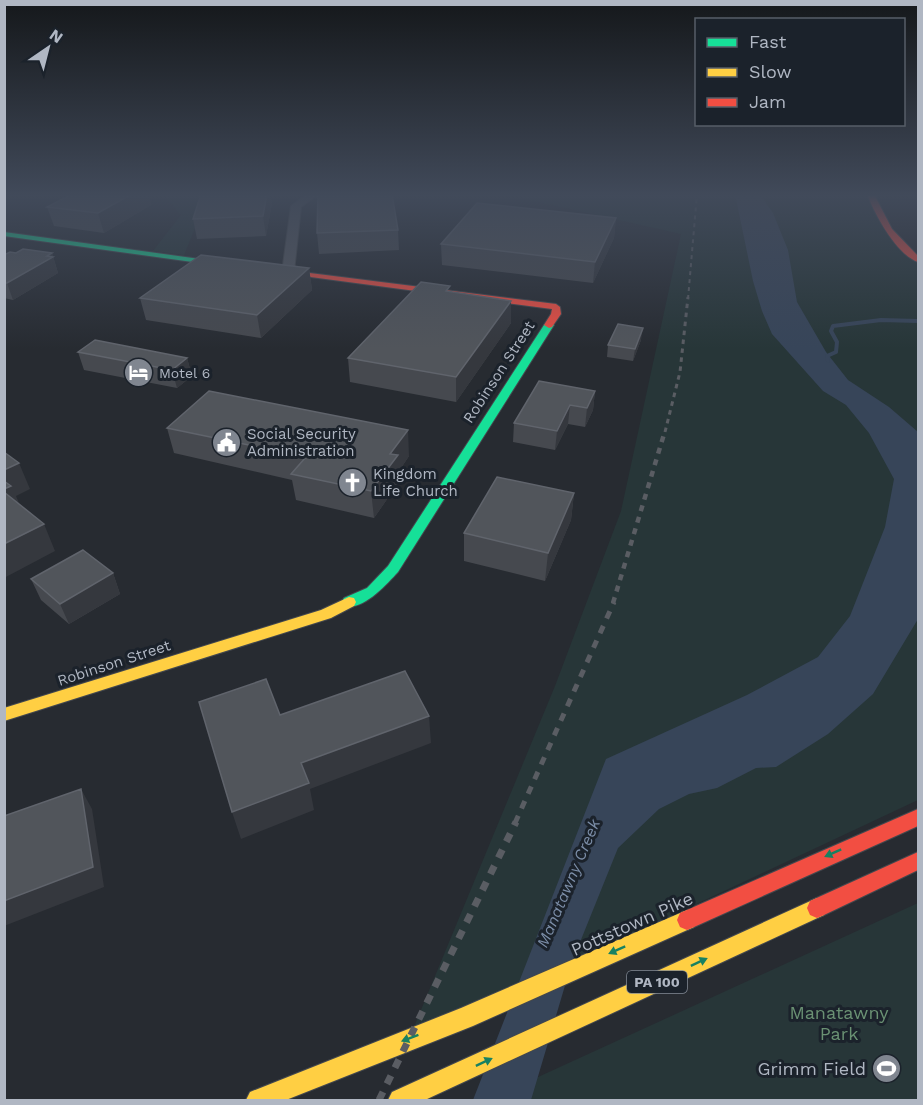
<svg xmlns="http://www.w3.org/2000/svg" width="923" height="1105" font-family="'Work Sans',sans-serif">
	<rect width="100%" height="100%" fill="#272b31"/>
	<path fill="#273638" d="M 146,194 L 209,194 L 184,255 L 153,251 L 181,215 L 166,198 Z
		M 504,194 L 870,194 L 876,215 L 918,257 L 918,800 L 409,1039 L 555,686 L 621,511 L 681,234 Z
		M 918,903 L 918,1100 L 488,1100 Z"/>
	<path fill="#374559" d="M 735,194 L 760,194 L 773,213 L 788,250 L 797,302 L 826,352 L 848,380 L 889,407 L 918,432 L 918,619 L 873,694 L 828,734 L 776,767 L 756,768 L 717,788 L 689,794 L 659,809 L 618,848 L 572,962 L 531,1100 L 473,1100 L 606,759 L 747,695 L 818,657 L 850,616 L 885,527 L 894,479 L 869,433 L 846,405 L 823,391 L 772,334 L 762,311 L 753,281 Z"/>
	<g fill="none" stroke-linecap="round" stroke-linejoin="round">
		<path stroke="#374559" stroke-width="4" d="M 828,361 L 827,356 L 836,352 L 837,342 L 831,331 L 833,326 L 881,320 L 918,321"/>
		<defs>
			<path id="street" d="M 307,194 L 316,196 L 301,207 L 294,272 L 288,276 L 284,275 L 282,272 L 291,206 Z"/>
			<path id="fast" d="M 4,232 L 229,263 L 233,265 L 229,267 L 4,236 Z
				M 549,322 L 554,325 L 398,572 C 386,585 363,611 344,606 L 342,602 L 344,598 L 367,588 L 388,566 L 544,325 Z"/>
			<path id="slow" d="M 349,597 L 354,598 L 356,602 L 354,606 L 331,618 L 4,721 L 4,708 L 321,610 Z
				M 817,898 L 824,901 L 827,908 L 824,915 L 425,1100 L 388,1100 L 392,1092 Z
				M 687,910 L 694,913 L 697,920 L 694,927 L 473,1026 L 286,1100 L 246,1100 L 250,1092 L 461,1008 Z"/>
			<path id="jam" d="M 867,194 L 874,194 L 892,229 L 918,256 L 918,262 C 897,255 875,215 867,194 Z
				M 270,268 L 556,304 L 560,307 L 561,314 L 552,327 L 549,328 L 544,325 L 551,314 L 552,309 L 273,272 L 269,270 Z
				M 918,809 L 918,826 L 694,927 L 687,930 L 680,927 L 677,920 L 680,913 Z
				M 918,852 L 918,870 L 824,915 L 817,918 L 810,915 L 807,908 L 810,901 Z"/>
		</defs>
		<use href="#street" stroke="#43464a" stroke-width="2"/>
		<use href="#fast" stroke="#44484e" stroke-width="2"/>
		<use href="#slow" stroke="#44484e" stroke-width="2"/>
		<use href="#jam" stroke="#44484e" stroke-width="2"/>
		<use href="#street" fill="#565960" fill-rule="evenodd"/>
		<use href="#fast" fill="#16e098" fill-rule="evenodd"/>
		<use href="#slow" fill="#ffcf43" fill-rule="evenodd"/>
		<use href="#jam" fill="#f24e42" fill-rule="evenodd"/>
		<path stroke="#5a5d63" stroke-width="2" stroke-dasharray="4 4" stroke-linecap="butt" d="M 688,299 L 697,194"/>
		<path stroke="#5a5d63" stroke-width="3" stroke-dasharray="4.5 4.5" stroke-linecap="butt" d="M 665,432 L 680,372 L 688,297"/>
		<path stroke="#5a5d63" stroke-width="4.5" stroke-dasharray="6 6" stroke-linecap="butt" d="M 613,603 L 665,431"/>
		<path stroke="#5a5d63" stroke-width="5" stroke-dasharray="8 8" stroke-linecap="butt" d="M 515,823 L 614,602"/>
		<path stroke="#5a5d63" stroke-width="7" stroke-dasharray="9 9" stroke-linecap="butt" d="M 379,1100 L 516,822"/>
	</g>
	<path fill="#46494f" d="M 72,194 L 149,194 L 151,205 L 104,233 L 54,226 L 47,207 Z
		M 201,194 L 270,194 L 272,203 L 266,236 L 197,239 L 193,219 Z
		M 616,218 L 614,238 L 593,283 L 442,265 L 441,244 Z
		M 398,230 L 399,250 L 319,254 L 317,233 Z
		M 16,253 L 52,253 L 58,273 L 13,300 L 4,298 L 4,255 Z
		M 309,268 L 312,290 L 261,338 L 146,320 L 140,298 Z
		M 450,291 L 511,323 L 456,402 L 350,382 L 348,358 Z
		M 641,340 L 633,361 L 607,357 L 608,345 Z
		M 78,352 L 187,358 L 192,376 L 177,388 L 84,370 Z
		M 595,391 L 593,410 L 585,427 L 568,424 L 555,450 L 513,442 L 514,423 Z
		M 167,428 L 409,456 L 399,471 L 399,482 L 374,518 L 296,500 L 292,480 L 174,453 Z
		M 574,493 L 571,520 L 545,581 L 464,561 L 464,533 Z
		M 113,573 L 120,594 L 69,624 L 41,600 L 31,579 Z"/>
	<path fill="#35383e" d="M 132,194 L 149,194 L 151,205 L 104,233 L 98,213 Z
		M 267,194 L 270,194 L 272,203 L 266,236 L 263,216 Z
		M 616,218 L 614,238 L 593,283 L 595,262 Z
		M 52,253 L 58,273 L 13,300 L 7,283 Z
		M 309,268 L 312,290 L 261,338 L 257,315 Z
		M 511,301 L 511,323 L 456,402 L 456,377 Z
		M 643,328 L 641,340 L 633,361 L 635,349 Z
		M 187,358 L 192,376 L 177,388 L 172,370 Z
		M 595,391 L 593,410 L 585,427 L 587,408 Z
		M 570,405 L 568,424 L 555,450 L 557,431 Z
		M 408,430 L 409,456 L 399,471 L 399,482 L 374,518 L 371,491 L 390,454 Z
		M 19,463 L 30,489 L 16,496 L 23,513 L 4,495 L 4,470 Z
		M 574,493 L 571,520 L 545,581 L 548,553 Z
		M 44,524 L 55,551 L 4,578 L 4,544 Z
		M 113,573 L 120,594 L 69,624 L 60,604 Z
		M 429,716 L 431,743 L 310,789 L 314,810 L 241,839 L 232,812 L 301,763 Z
		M 81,789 L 92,809 L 104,887 L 4,926 L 4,901 Z"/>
	<path fill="#51555b" stroke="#60646c" stroke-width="1.5" d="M 72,194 L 132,194 L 98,213 L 47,207 Z
		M 201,194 L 267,194 L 263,216 L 193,219 Z
		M 318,194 L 392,194 L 398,230 L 317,233 Z
		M 477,203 L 616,218 L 595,262 L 441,244 Z
		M 23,249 L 52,253 L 47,256 L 53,257 L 7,283 L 4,283 L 4,255 L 10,252 L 16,253 Z
		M 201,255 L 309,268 L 257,315 L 140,298 Z
		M 421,282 L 450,286 L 446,291 L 511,301 L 456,377 L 348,358 Z
		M 618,324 L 643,328 L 635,349 L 608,345 Z
		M 95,340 L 187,358 L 172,370 L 78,352 Z
		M 539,381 L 595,391 L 587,408 L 570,405 L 557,431 L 514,423 Z
		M 209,391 L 408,430 L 390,454 L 398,455 L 371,491 L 291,474 L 306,457 L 167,428 Z
		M 4,452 L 19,463 L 4,470 Z
		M 497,477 L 574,493 L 548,553 L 464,533 Z
		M 4,481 L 11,486 L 4,489 Z
		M 4,492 L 44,524 L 4,544 Z
		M 83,550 L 113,573 L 60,604 L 31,579 Z
		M 405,671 L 429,716 L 301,763 L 309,783 L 232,812 L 199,702 L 266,679 L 280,715 Z
		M 81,789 L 93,867 L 4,901 L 4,816 Z"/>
	<defs><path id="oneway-solid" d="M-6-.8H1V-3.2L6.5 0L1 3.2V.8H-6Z" transform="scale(1.5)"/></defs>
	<g fill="#188162">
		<use href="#oneway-solid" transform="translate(833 853) rotate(156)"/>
		<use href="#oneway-solid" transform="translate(617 950) rotate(156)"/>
		<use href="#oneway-solid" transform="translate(699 962) rotate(-25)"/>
		<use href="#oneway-solid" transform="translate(410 1038) rotate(159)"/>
		<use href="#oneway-solid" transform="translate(484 1062) rotate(-25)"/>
	</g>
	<linearGradient id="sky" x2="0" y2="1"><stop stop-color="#15181b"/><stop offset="0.56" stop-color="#414a5a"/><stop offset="1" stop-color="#414a5a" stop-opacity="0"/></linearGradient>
	<rect width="923" height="349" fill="url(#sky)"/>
	<defs>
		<symbol id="hotel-disc" viewBox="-11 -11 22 22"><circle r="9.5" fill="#808690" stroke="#1b222b"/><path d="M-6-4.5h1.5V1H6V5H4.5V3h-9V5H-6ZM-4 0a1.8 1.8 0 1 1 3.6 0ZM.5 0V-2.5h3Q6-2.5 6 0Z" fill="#fff"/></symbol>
		<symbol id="civic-disc" viewBox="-11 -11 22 22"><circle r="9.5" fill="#808690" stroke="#1b222b"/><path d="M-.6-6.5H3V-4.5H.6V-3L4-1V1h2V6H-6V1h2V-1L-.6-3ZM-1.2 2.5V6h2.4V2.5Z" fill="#fff"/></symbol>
		<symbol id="church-disc" viewBox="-11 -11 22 22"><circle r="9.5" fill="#808690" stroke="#1b222b"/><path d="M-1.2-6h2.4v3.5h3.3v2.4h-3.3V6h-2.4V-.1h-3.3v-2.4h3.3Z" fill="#fff"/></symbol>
		<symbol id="stadium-disc" viewBox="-11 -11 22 22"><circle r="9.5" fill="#808690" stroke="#1b222b"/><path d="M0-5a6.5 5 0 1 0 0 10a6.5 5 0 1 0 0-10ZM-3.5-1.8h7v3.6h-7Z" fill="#fff"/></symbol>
	</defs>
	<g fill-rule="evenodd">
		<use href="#hotel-disc" x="122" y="356" width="33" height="33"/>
		<use href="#civic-disc" x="210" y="426" width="33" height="33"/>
		<use href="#church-disc" x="336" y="466" width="33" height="33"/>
		<use href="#stadium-disc" x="870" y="1052" width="33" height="33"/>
	</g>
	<g text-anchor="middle" stroke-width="6" stroke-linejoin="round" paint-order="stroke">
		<g font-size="14" fill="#b0b7c3" stroke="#1b222b" text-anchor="start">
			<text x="159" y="378">Motel 6</text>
		</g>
		<rect fill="#1b222b" stroke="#838a95" stroke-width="1.5" x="627" y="971" width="60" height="22" rx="4.5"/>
		<g font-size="14" font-weight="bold" fill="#b0b7c3">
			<text x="657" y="987">PA 100</text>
		</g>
		<g font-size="15" fill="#b0b7c3" stroke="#1b222b">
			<text transform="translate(499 372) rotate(-57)" y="5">Robinson Street</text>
			<text transform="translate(114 663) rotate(-18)" y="5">Robinson Street</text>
		</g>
		<g font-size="15" fill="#b0b7c3" stroke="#1b222b" text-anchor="start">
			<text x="247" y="439">Social Security<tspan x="247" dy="17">Administration</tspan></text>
			<text x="373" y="479">Kingdom<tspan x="373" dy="17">Life Church</tspan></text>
		</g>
		<g font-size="16" font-style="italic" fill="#7c8ea8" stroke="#1b222b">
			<text transform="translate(568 883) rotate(-67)" y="6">Manatawny Creek</text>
		</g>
		<g font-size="18" fill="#b0b7c3" stroke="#1b222b">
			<text transform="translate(632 924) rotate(-24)" y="6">Pottstown Pike</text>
		</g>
		<g font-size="18" fill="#6a9173" stroke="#1b222b">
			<text x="839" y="1019">Manatawny<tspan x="839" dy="21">Park</tspan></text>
		</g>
		<g font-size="18" fill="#b0b7c3" stroke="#1b222b" text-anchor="end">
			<text x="866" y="1075">Grimm Field</text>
		</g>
	</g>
	<rect width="923" height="1105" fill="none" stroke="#b0b7c3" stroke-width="12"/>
	<rect x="695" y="18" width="210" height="108" fill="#1b222b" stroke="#575e68" stroke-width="1.5"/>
	<rect x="707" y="38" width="30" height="9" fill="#16e098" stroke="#575e68" stroke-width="1.5"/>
	<text x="749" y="48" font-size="18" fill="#b0b7c3">Fast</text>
	<rect x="707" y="68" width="30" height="9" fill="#ffcf43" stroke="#575e68" stroke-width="1.5"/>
	<text x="749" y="78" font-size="18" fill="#b0b7c3">Slow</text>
	<rect x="707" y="98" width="30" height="9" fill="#f24e42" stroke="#575e68" stroke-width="1.5"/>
	<text x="749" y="108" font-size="18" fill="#b0b7c3">Jam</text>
	<g transform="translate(48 48) rotate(35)" stroke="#1b222b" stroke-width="4.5" paint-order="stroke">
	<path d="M0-4.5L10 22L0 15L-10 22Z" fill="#b0b7c3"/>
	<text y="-9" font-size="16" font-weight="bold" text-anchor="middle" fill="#b0b7c3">N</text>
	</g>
</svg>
